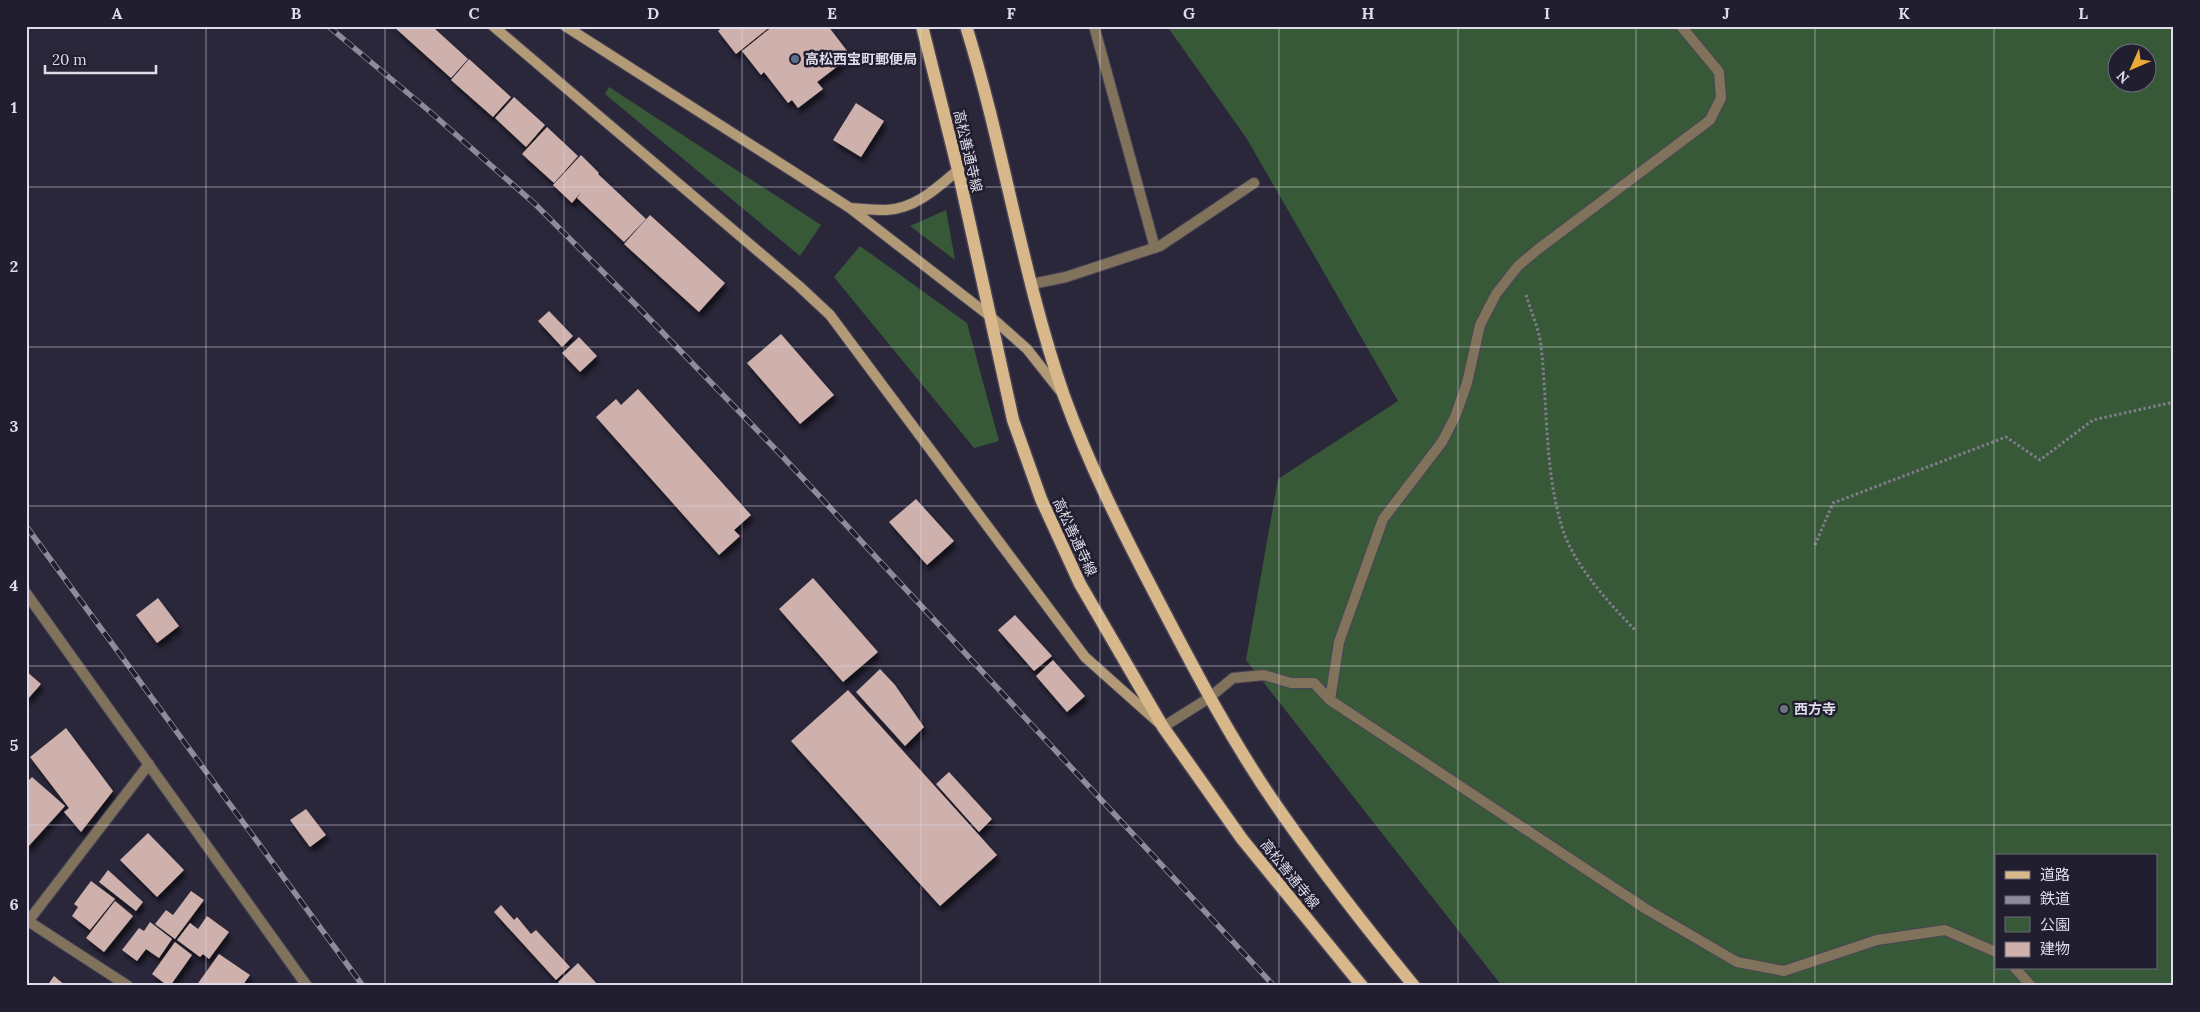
<svg xmlns="http://www.w3.org/2000/svg" width="2200" height="1012" font-family="Lora,'Noto Sans JP',serif">
	<defs>
		<filter id="shadow"><feDropShadow dx="3" dy="5.5" stdDeviation="2.5" flood-color="#0009"/></filter>
	</defs>
	<rect width="100%" height="100%" fill="#2b273b"/>
	<path fill="#385937" fill-rule="evenodd" d="M 1167,26 L 2174,26 L 2174,986 L 1502,986 L 1246,660 L 1278,479 L 1398,401 L 1247,139 ZM 2118,52 L 2148,52 L 2148,82 L 2118,82 ZM 1996,856 L 2156,856 L 2156,968 L 1996,968 Z
		M 609,87 L 821,225 L 800,256 L 605,94 Z
		M 946,210 L 955,260 L 910,226 Z
		M 860,246 L 967,323 L 999,441 L 974,448 L 834,277 Z"/>
	<path fill="#ceb0ac" filter="url(#shadow)" d="M 393,26 L 429,26 L 433,29 L 434,28 L 468,59 L 451,78 Z
		M 724,26 L 771,26 L 736,54 L 718,31 Z
		M 773,26 L 828,26 L 851,56 L 817,82 L 823,89 L 798,108 L 792,100 L 788,103 L 764,72 L 761,75 L 742,51 Z
		M 469,59 L 511,97 L 493,117 L 451,80 Z
		M 514,97 L 545,125 L 526,147 L 495,118 Z
		M 856,103 L 884,121 L 861,157 L 833,140 Z
		M 547,127 L 578,156 L 554,183 L 522,154 Z
		M 581,155 L 599,173 L 598,174 L 646,219 L 624,242 L 577,198 L 581,192 L 572,203 L 553,185 Z
		M 650,215 L 725,283 L 699,312 L 624,244 Z
		M 549,311 L 573,336 L 562,347 L 538,321 Z
		M 781,334 L 834,395 L 800,424 L 747,363 Z
		M 579,337 L 597,356 L 580,372 L 562,353 Z
		M 638,389 L 751,515 L 734,530 L 740,536 L 719,555 L 596,417 L 616,399 L 621,405 Z
		M 916,499 L 954,541 L 927,565 L 889,522 Z
		M 813,578 L 878,652 L 843,682 L 779,609 Z
		M 158,598 L 179,626 L 157,643 L 136,615 Z
		M 1015,615 L 1052,656 L 1034,671 L 998,630 Z
		M 1053,660 L 1085,696 L 1067,712 L 1036,676 Z
		M 880,669 L 895,685 L 924,727 L 905,746 L 856,692 Z
		M 26,671 L 41,684 L 26,701 Z
		M 848,690 L 997,855 L 940,906 L 791,741 Z
		M 66,728 L 113,791 L 81,832 L 64,812 L 69,808 L 30,757 Z
		M 949,772 L 992,819 L 979,832 L 936,784 Z
		M 32,777 L 65,806 L 26,849 L 26,783 Z
		M 306,809 L 326,835 L 310,847 L 290,820 Z
		M 148,833 L 184,870 L 157,897 L 120,860 Z
		M 108,870 L 143,902 L 136,911 L 99,882 Z
		M 91,881 L 115,899 L 90,930 L 72,916 L 78,907 L 74,904 Z
		M 191,891 L 204,900 L 175,939 L 155,924 L 166,910 L 173,915 Z
		M 115,901 L 133,916 L 104,952 L 86,938 Z
		M 501,905 L 514,920 L 517,917 L 531,934 L 536,930 L 570,967 L 556,980 L 494,912 Z
		M 207,916 L 229,932 L 209,959 L 203,954 L 200,957 L 177,940 L 190,923 L 198,929 Z
		M 150,922 L 172,939 L 159,958 L 146,949 L 137,961 L 122,950 L 139,928 L 144,931 Z
		M 175,942 L 192,955 L 170,986 L 168,986 L 152,974 Z
		M 219,954 L 250,975 L 242,986 L 196,986 Z
		M 578,963 L 598,985 L 597,986 L 562,986 L 558,982 Z
		M 54,976 L 66,986 L 47,986 Z"/>
	<g fill="none" stroke-linecap="round" stroke-linejoin="round">
		<defs>
			<path id="street" d="M 1094,26 L 1155,248
				M 1032,284 L 1066,277 L 1160,246 L 1254,183
				M 26,593 L 307,986
				M 1330,700 L 1646,909 L 1737,962 L 1784,971 L 1877,940 L 1945,930 L 1996,952
				M 1163,727 L 1209,698 L 1233,678 L 1264,675 L 1291,683 L 1314,683 L 1330,700 L 1339,642 L 1383,519 L 1442,442 L 1455,417 L 1467,383 L 1480,325 L 1496,294 L 1518,266 L 1537,250 L 1710,120 L 1721,98 L 1719,72 L 1681,26
				M 28,921 L 128,986
				M 26,924 L 149,764
				M 2015,968 L 2031,986"/>
			<path id="secondary" d="M 493,26 L 799,286 L 830,315 L 1085,657 L 1159,723
				M 565,26 L 850,208 L 991,317 L 1027,349 L 1061,392
				M 850,208 C 862,209 874,210 886,210 C 915,209 937,188 958,170"/>
			<path id="primary" d="M 922,26 L 958,170 L 1013,420 L 1041,499 L 1080,584 L 1163,727 L 1242,839 L 1362,986
				M 966,26 C 1004,148 1022,275 1064,396 C 1089,465 1122,531 1156,596 C 1195,671 1234,746 1283,815 C 1324,874 1368,930 1414,986"/>
		</defs>
		<use href="#street" stroke="#484457" stroke-width="12"/>
		<use href="#secondary" stroke="#484457" stroke-width="12"/>
		<use href="#primary" stroke="#484457" stroke-width="15"/>
		<path stroke="#807d8e" stroke-width="3" stroke-dasharray="2.5 2.5" stroke-linecap="butt" d="M 1526,295 C 1531,312 1539,329 1541,346 C 1548,408 1544,471 1563,530 C 1575,567 1610,604 1636,631
			M 1815,545 L 1833,503 L 2006,437 L 2040,460 L 2093,420 L 2174,402"/>
		<use href="#street" stroke="#81725b" stroke-width="10"/>
		<use href="#secondary" stroke="#b29a76" stroke-width="10"/>
		<use href="#primary" stroke="#d8b88a" stroke-width="12"/>
		<defs>
			<path id="rail" d="M 328,26 L 428,110 L 535,204 L 637,306 L 784,458 L 1274,986
				M 26,526 L 363,986"/>
		</defs>
		<use href="#rail" stroke="#8e8b9b" stroke-width="5.5"/>
		<use href="#rail" stroke="#211e30" stroke-width="4" stroke-dasharray="11" stroke-linecap="butt"/>
	</g>
	<path fill="none" stroke="#dfddea" stroke-width="1" stroke-opacity="0.55" d="M 206,26 L 206,986M 385,26 L 385,986M 564,26 L 564,986M 742,26 L 742,986M 921,26 L 921,986M 1100,26 L 1100,986M 1279,26 L 1279,986M 1458,26 L 1458,986M 1636,26 L 1636,986M 1815,26 L 1815,986M 1994,26 L 1994,986M 26,187 L 2174,187M 26,347 L 2174,347M 26,506 L 2174,506M 26,666 L 2174,666M 26,825 L 2174,825"/>
	<circle fill="#5c6f8a" stroke="#211e30" stroke-width="2" cx="795" cy="59" r="5"/>
	<circle fill="#6b7280" stroke="#211e30" stroke-width="2" cx="1784" cy="709" r="5"/>
	<g text-anchor="middle" stroke-width="5" stroke-linejoin="round" paint-order="stroke">
		<g font-size="14" font-weight="bold" fill="#dfddea" stroke="#211e30" text-anchor="start">
			<text x="805" y="64">高松西宝町郵便局</text>
			<text x="1794" y="714">西方寺</text>
		</g>
		<g font-size="14" fill="#dfddea" stroke="#211e30">
			<text transform="translate(968 151) rotate(77)" y="5">高松善通寺線</text>
			<text transform="translate(1075 537) rotate(65)" y="5">高松善通寺線</text>
			<text transform="translate(1290 874) rotate(51)" y="5">高松善通寺線</text>
		</g>
	</g>
	<rect width="2200" height="1012" fill="none" stroke="#211e30" stroke-width="55"/>
	<rect x="1995" y="854" width="162" height="115" fill="#211e30" stroke="#6d6a7a"/>
	<rect x="2005" y="871" width="25" height="8" fill="#d8b88a" stroke="#6d6a7a"/>
	<text x="2040" y="880" font-size="15" fill="#dfddea">道路</text>
	<rect x="2005" y="896" width="25" height="8" fill="#8e8b9b" stroke="#6d6a7a"/>
	<text x="2040" y="904" font-size="15" fill="#dfddea">鉄道</text>
	<rect x="2005" y="917" width="25" height="15" fill="#385937" stroke="#6d6a7a"/>
	<text x="2040" y="930" font-size="15" fill="#dfddea">公園</text>
	<rect x="2005" y="942" width="25" height="15" fill="#ceb0ac" stroke="#6d6a7a"/>
	<text x="2040" y="954" font-size="15" fill="#dfddea">建物</text>
	<g transform="translate(2132 68) rotate(225)"><circle r="24" fill="#211e30" stroke="#6d6a7a"/>
	<path d="M0-4L9 19L0 12L-9 19Z" fill="#eba93a"/>
	<text y="-8" font-size="14" font-weight="bold" text-anchor="middle" fill="#dfddea">N</text>
	</g>
	<path d="M45 65v8h111v-8" fill="none" stroke="#dfddea" stroke-width="2.5"/>
	<text x="52" y="65" font-size="15" fill="#dfddea" stroke="#211e30" stroke-width="4" paint-order="stroke">20 m</text>
	<rect x="28" y="28" width="2144" height="956" fill="none" stroke="#dfddea" stroke-width="2"/>
	<g font-size="16" text-anchor="middle" font-weight="bold" fill="#dfddea">
		<text x="117" y="19">A</text>
		<text x="296" y="19">B</text>
		<text x="474" y="19">C</text>
		<text x="653" y="19">D</text>
		<text x="832" y="19">E</text>
		<text x="1011" y="19">F</text>
		<text x="1189" y="19">G</text>
		<text x="1368" y="19">H</text>
		<text x="1547" y="19">I</text>
		<text x="1726" y="19">J</text>
		<text x="1904" y="19">K</text>
		<text x="2083" y="19">L</text>
		<text x="14" y="113">1</text>
		<text x="14" y="272">2</text>
		<text x="14" y="432">3</text>
		<text x="14" y="591">4</text>
		<text x="14" y="751">5</text>
		<text x="14" y="910">6</text>
	</g>
</svg>
